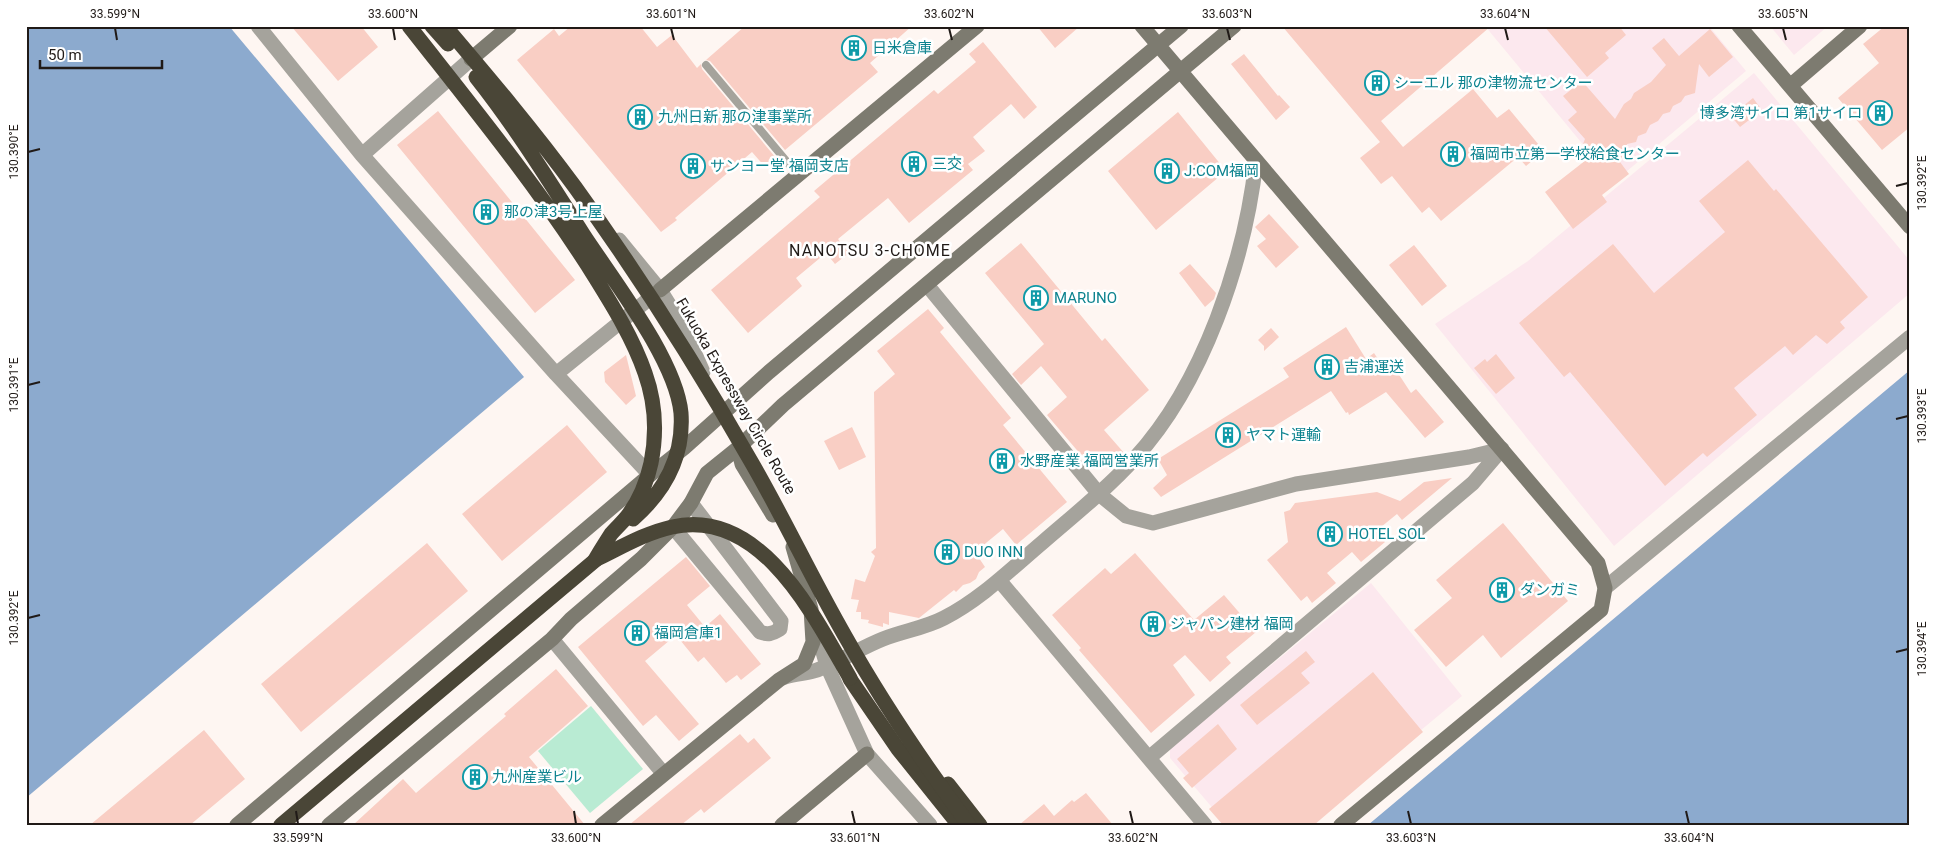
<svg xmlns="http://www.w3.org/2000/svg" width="1936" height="851" font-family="Roboto,'Noto Sans JP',sans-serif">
	<rect width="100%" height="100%" fill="#fef6f2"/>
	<path fill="#fce8ee" d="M 1485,26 L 1709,26 L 1746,71 L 1614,182 Z
		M 1770,26 L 1828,26 L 1794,55 Z
		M 1754,73 L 1910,261 L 1910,293 L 1614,546 L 1435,324 L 1528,261 Z
		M 1371,583 L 1462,696 L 1307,825 L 1227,825 L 1170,758 L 1170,748 Z"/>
	<path fill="#b9ebd3" d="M 591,706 L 643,769 L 590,813 L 538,751 Z"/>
	<path fill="#8caace" d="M 26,26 L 229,26 L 524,377 L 26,798 Z
		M 1910,370 L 1910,825 L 1368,825 Z"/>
	<path fill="#f9cec4" d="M 291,26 L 361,26 L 378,47 L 338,81 Z
		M 571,26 L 640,26 L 657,47 L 672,35 L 697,68 L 701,64 L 702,69 L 776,158 L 765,167 L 752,152 L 675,218 L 677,220 L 661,232 L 517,60 L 554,29 L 559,36 Z
		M 745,26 L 912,26 L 870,63 L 878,72 L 785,150 L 710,61 L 706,60 Z
		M 1037,26 L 1080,26 L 1055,48 Z
		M 1282,26 L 1491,26 L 1381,121 L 1403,147 L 1473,89 L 1497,118 L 1509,109 L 1544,151 L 1526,166 L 1518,157 L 1441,221 L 1429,207 L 1422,213 L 1392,176 L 1381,184 L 1360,158 L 1380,142 Z
		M 1544,26 L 1619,26 L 1626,35 L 1605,53 L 1609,58 L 1587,77 Z
		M 1885,26 L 1910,26 L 1910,127 L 1882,150 L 1838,98 L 1879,63 L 1863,44 Z
		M 1710,29 L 1733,57 L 1709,77 L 1699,64 L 1695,93 L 1685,96 L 1681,102 L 1673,106 L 1670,112 L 1663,114 L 1658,121 L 1650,125 L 1646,133 L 1638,136 L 1636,142 L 1627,144 L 1620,162 L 1629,174 L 1602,195 L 1607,202 L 1573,229 L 1545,192 L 1595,153 L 1583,144 L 1585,139 L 1568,120 L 1577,112 L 1563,96 L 1582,81 L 1615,119 L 1624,104 L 1631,99 L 1634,93 L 1651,82 L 1666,65 L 1652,48 L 1664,38 L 1679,56 Z
		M 983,42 L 1037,107 L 1024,119 L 1011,104 L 973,137 L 985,151 L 968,164 L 973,170 L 909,223 L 888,198 L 838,239 L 849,253 L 835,264 L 826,253 L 796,278 L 802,286 L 748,333 L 711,290 L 820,197 L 814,191 L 934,90 L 938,94 L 976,62 L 969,54 Z
		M 1244,54 L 1278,96 L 1279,95 L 1290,107 L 1276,120 L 1231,64 Z
		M 1753,98 L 1762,110 L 1740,127 L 1731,116 Z
		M 438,111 L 575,280 L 535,313 L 397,145 Z
		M 1178,112 L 1226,171 L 1156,230 L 1108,171 Z
		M 1748,160 L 1774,191 L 1776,189 L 1868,297 L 1840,322 L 1845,328 L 1827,344 L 1816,335 L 1793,355 L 1785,346 L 1734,388 L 1757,415 L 1707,457 L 1703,453 L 1665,486 L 1570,372 L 1564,377 L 1519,323 L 1613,244 L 1654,293 L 1725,232 L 1699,201 Z
		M 1269,214 L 1299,247 L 1276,268 L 1257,246 L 1266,239 L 1255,227 Z
		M 1021,243 L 1102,341 L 1105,338 L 1149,390 L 1104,430 L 1125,454 L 1108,468 L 1102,461 L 1093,469 L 1047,415 L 1067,397 L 1041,366 L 1021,385 L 1012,374 L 1044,344 L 985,273 Z
		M 1414,245 L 1447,286 L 1422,306 L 1389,265 Z
		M 1190,264 L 1216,293 L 1214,299 L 1205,307 L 1179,273 Z
		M 928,309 L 944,328 L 940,332 L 1011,418 L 1003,425 L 1067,502 L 1016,545 L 1003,529 L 975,552 L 985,567 L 979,572 L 976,579 L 970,583 L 963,585 L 956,592 L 954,590 L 919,618 L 889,612 L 889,625 L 883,623 L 883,627 L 868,623 L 869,620 L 861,619 L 861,612 L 856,612 L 859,600 L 851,599 L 855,579 L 865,582 L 875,556 L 871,552 L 876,548 L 874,392 L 895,374 L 877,351 Z
		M 1346,327 L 1366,359 L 1374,353 L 1382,365 L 1390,361 L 1411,393 L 1416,389 L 1444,422 L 1425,438 L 1386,392 L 1349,415 L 1348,412 L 1346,413 L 1331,391 L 1161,497 L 1153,488 L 1167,475 L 1158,459 L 1289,377 L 1283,368 Z
		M 1271,328 L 1279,337 L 1264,351 L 1264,346 L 1258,340 Z
		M 1496,354 L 1515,378 L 1496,394 L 1474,368 L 1485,359 L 1487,362 Z
		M 626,355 L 636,396 L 626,405 L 605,382 L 604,372 Z
		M 567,425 L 607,472 L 502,561 L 462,514 Z
		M 852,427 L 866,457 L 839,470 L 824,441 Z
		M 1452,478 L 1402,520 L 1397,514 L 1376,531 L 1385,542 L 1361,562 L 1352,552 L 1327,573 L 1336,583 L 1312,603 L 1307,596 L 1301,601 L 1267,560 L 1288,542 L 1284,512 L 1290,510 L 1295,503 L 1377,492 L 1400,501 L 1424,482 Z
		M 1503,523 L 1568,601 L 1501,658 L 1483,635 L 1446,667 L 1414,630 L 1452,598 L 1436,580 Z
		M 427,543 L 468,591 L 301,732 L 261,684 Z
		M 1135,553 L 1194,620 L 1224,595 L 1256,632 L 1226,657 L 1231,663 L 1210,682 L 1185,655 L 1173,665 L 1195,695 L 1151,733 L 1079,650 L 1081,648 L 1052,615 L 1105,568 L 1111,574 Z
		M 686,557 L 710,586 L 687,605 L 705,627 L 720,614 L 761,664 L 741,680 L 737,675 L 726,683 L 704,657 L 698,662 L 676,635 L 645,661 L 699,724 L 679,741 L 656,715 L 643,726 L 578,647 Z
		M 1306,651 L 1315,662 L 1301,673 L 1310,683 L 1257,725 L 1240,705 Z
		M 556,669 L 588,706 L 529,757 L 585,825 L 353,825 L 403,779 L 416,793 L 506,716 L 504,714 Z
		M 1373,672 L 1423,732 L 1314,825 L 1223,825 L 1209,809 Z
		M 1218,724 L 1237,749 L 1192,788 L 1183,778 L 1189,773 L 1177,759 Z
		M 204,730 L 245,779 L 190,825 L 90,825 Z
		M 740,734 L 748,743 L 754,738 L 771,758 L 704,813 L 701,809 L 681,825 L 629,825 Z
		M 1086,793 L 1113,825 L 1019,825 L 1044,804 L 1054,816 L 1072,800 L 1074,802 Z"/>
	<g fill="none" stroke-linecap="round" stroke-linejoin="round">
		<path stroke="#a5a39c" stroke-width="8" d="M 706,65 L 798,175"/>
		<path stroke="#a5a39c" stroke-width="15" d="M 258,26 L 362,155 L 556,374 L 650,475
			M 362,155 L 471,59
			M 619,240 L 660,290 L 683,327 L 703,372
			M 927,285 L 1099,494 L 1126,516 L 1153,523 L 1296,484 L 1469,457 L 1502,449 L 1473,483 L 1150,757
			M 556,374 L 660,290
			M 673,527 L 760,632 C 768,635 772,634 780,629 L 781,621 L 691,503
			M 999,580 L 1205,825
			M 1605,588 L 1910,337
			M 815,625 L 827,666 L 867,754 L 930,825
			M 552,639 L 663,773
			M 785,677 C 795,673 805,674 814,671 C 838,663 860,648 883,639 C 903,631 925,628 944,618 C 981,599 1011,569 1043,542 C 1074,515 1107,489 1135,458 C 1203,384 1245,260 1256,161"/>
		<path stroke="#7d7b70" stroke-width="15" d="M 1142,26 L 1598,563 L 1605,588 L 1601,610 L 1341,825
			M 1739,26 L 1910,227
			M 471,59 L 510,26
			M 1790,86 L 1860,26
			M 660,290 L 977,26
			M 738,448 L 742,464 L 773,515
			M 237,825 L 650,475 L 684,448 L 769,372 L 1181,26
			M 329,825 L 552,639 L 571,619 L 641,559 L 673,527 L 691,503 L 707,473 L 738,448 L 783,405 L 1234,26
			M 602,825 L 779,680 L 804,664 L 813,642 L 811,609 L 793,547
			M 782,825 L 867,754"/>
		<path stroke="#4a4637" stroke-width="15" d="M 850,679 L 898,749 L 959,825
			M 948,784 L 980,825
			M 281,825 L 605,552"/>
		<path stroke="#4a4637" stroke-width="15" d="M 409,26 C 471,105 534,182 588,266 C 609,300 632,335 645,373 C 655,401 657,433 651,463 C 647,481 640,499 629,514 C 624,521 617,527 611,534 C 606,542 600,551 595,560
			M 432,26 L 448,44
			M 445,26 C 490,79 534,131 575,187 C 638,274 696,365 749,458 C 783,516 811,577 845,636 C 882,702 924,764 969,825
			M 476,77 C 515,126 549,181 583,234 C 613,280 676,360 681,413 C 684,457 665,491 633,519
			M 595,560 C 620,548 645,533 672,527 C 761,507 814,616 850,678"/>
	</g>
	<path fill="none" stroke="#201a17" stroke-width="2" d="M 115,28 L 117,40M 393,28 L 395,40M 671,28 L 674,40M 949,28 L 952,40M 1227,28 L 1230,40M 1505,28 L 1508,40M 1783,28 L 1786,40M 28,152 L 40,149M 1896,186 L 1908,183M 28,385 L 40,382M 1896,419 L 1908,416M 28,618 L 40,615M 1896,652 L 1908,649M 296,811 L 298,824M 574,811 L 576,824M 852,811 L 855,824M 1130,811 L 1133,824M 1408,811 L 1411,824M 1686,811 L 1689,824"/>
	<defs>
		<symbol id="building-ring" viewBox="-11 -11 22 22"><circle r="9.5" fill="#fff" stroke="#0f9aa8" stroke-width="1.5"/><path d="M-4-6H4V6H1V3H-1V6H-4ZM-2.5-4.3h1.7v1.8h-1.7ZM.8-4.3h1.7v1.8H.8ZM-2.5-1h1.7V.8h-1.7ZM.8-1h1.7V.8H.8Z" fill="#0f9aa8"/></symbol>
	</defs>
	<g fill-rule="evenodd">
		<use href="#building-ring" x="840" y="34" width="28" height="28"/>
		<use href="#building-ring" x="1363" y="69" width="28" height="28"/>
		<use href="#building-ring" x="1866" y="99" width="28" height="28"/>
		<use href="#building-ring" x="626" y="103" width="28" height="28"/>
		<use href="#building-ring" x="1439" y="140" width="28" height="28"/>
		<use href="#building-ring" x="900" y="150" width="28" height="28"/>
		<use href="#building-ring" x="679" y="152" width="28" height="28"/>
		<use href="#building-ring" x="1153" y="157" width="28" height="28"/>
		<use href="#building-ring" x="472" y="198" width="28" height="28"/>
		<use href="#building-ring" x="1022" y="284" width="28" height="28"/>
		<use href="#building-ring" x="1313" y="353" width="28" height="28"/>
		<use href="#building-ring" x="1214" y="421" width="28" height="28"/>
		<use href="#building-ring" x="988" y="447" width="28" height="28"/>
		<use href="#building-ring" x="1316" y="520" width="28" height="28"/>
		<use href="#building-ring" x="933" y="538" width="28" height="28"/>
		<use href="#building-ring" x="1488" y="576" width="28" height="28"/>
		<use href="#building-ring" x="1139" y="610" width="28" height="28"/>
		<use href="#building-ring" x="623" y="619" width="28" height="28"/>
		<use href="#building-ring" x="461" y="763" width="28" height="28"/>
	</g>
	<g text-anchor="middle" stroke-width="5" stroke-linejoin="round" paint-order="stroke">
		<g font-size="15" fill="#0d838f" stroke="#fff" text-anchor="start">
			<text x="872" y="53">日米倉庫</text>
			<text x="1394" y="88">シーエル 那の津物流センター</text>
			<text x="1862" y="118" text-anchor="end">博多湾サイロ 第1サイロ</text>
			<text x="658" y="122">九州日新 那の津事業所</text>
			<text x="1470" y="159">福岡市立第一学校給食センター</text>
			<text x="932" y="169">三交</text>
			<text x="710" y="171">サンヨー堂 福岡支店</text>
			<text x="1184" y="176">J:COM福岡</text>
			<text x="504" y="217">那の津3号上屋</text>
			<text x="1054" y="303">MARUNO</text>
			<text x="1344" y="372">吉浦運送</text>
			<text x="1246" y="440">ヤマト運輸</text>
			<text x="1020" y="466">水野産業 福岡営業所</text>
			<text x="1348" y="539">HOTEL SOL</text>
			<text x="964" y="557">DUO INN</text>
			<text x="1520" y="595">ダンガミ</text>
			<text x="1170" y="629">ジャパン建材 福岡</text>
			<text x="654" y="638">福岡倉庫1</text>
			<text x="492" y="782">九州産業ビル</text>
		</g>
		<g font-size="15" fill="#201a17" stroke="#fff">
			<text transform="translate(736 396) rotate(60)" y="5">Fukuoka Expressway Circle Route</text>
		</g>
		<g font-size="16" letter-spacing="1" fill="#201a17" stroke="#fff">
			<text x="870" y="256">NANOTSU 3-CHOME</text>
		</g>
	</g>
	<rect width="1936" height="851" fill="none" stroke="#ffffff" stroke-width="55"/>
	<path d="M40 60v8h122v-8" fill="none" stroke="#201a17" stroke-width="2.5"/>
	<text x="48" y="60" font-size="15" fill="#201a17" stroke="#ffffff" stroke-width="4" paint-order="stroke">50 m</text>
	<rect x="28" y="28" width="1880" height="796" fill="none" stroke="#201a17" stroke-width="2"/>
	<g font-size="12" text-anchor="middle" fill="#201a17">
		<text x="115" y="18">33.599°N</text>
		<text x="393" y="18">33.600°N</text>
		<text x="671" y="18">33.601°N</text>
		<text x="949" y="18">33.602°N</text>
		<text x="1227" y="18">33.603°N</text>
		<text x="1505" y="18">33.604°N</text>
		<text x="1783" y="18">33.605°N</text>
		<text transform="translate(14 152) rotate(-90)" y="4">130.390°E</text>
		<text transform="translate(1922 183) rotate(-90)" y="4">130.392°E</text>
		<text transform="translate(14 385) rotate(-90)" y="4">130.391°E</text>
		<text transform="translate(1922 416) rotate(-90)" y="4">130.393°E</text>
		<text transform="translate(14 618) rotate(-90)" y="4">130.392°E</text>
		<text transform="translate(1922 649) rotate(-90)" y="4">130.394°E</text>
		<text x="298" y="842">33.599°N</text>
		<text x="576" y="842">33.600°N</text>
		<text x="855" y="842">33.601°N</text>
		<text x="1133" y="842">33.602°N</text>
		<text x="1411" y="842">33.603°N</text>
		<text x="1689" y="842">33.604°N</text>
	</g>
</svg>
